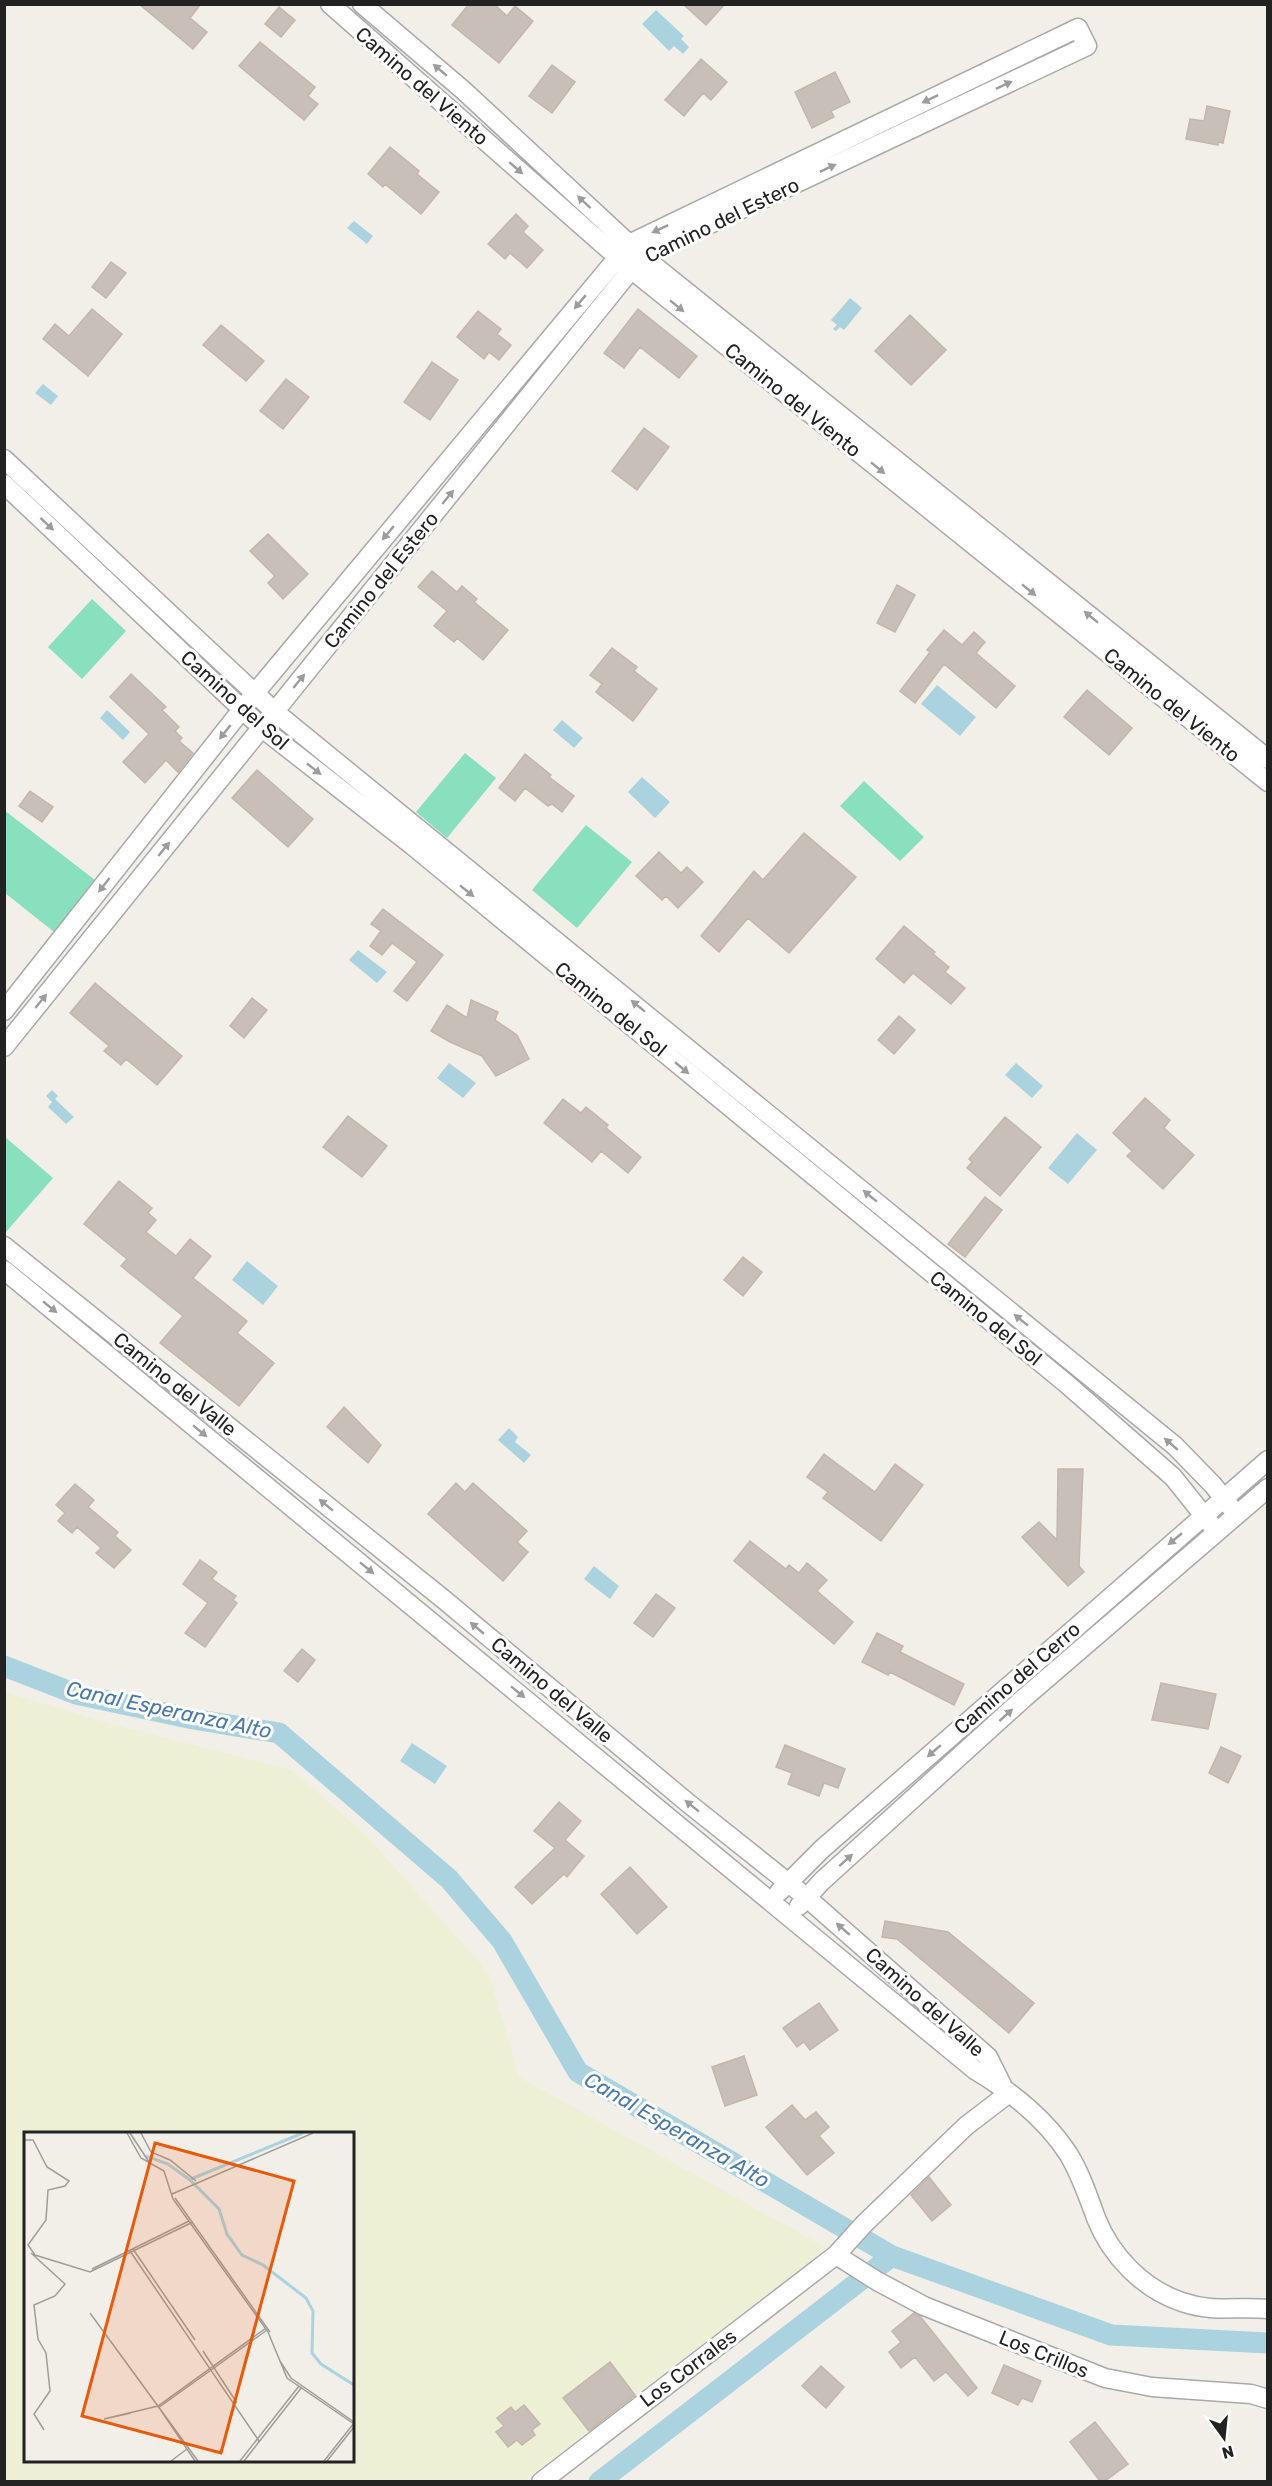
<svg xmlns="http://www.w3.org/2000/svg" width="1272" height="2486" font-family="Rubik,sans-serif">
	<rect width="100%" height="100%" fill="#f2efe9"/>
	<path fill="#eef0d5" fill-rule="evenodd" d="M 4,1692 L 112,1724 L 292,1770 L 365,1834 L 489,1973 L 519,2077 L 827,2248 L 524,2481 L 5,2481 ZM 26,2134 L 352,2134 L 352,2460 L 26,2460 Z"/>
	<path fill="#88e0be" d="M 92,599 L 126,631 L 82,679 L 48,647 Z
		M 465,753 L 496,778 L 447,838 L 416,812 Z
		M 864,781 L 924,837 L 900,861 L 840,806 Z
		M 4,810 L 95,880 L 54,932 L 5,893 Z
		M 586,825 L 632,862 L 577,928 L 532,890 Z
		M 4,1136 L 53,1178 L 6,1232 L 4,1230 Z"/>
	<path fill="#aad3df" d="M 656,10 L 684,36 L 681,39 L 689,47 L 683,54 L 674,46 L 669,51 L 642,24 Z
		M 354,221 L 373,236 L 367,244 L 347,228 Z
		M 850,298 L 862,308 L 844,330 L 840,327 L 836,331 L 833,329 L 837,325 L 831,320 Z
		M 43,384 L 58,396 L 51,405 L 35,393 Z
		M 937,685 L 976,717 L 960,736 L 921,704 Z
		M 107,710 L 130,732 L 123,740 L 100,718 Z
		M 562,720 L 583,738 L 574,748 L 553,730 Z
		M 642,777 L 670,802 L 655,818 L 628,792 Z
		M 358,950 L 387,972 L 377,983 L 349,960 Z
		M 449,1063 L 476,1083 L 463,1098 L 437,1078 Z
		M 1016,1063 L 1043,1086 L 1032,1098 L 1005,1075 Z
		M 52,1090 L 58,1096 L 55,1099 L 74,1117 L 66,1124 L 48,1107 L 52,1102 L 46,1096 Z
		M 1077,1133 L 1097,1150 L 1068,1184 L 1048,1168 Z
		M 247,1261 L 278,1286 L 263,1305 L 232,1280 Z
		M 509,1428 L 518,1437 L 515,1442 L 531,1455 L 524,1463 L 498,1440 Z
		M 594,1566 L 619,1586 L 610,1599 L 584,1579 Z
		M 412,1743 L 447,1766 L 435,1784 L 400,1761 Z"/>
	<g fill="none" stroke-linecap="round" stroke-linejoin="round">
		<path stroke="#aad3df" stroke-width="21" d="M 4,1666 L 76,1694 L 193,1719 L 279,1733 L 449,1879 L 502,1941 L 578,2072 L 892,2256 L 1111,2335 L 1268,2343
			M 599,2482 L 892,2256"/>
	</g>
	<path fill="#c7bfb8" stroke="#c4b6ab" stroke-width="1.5" d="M 139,4 L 201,4 L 190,18 L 207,32 L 193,49 Z
		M 469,4 L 494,4 L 507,16 L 515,6 L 533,21 L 499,63 L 452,25 Z
		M 683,4 L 725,4 L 706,25 Z
		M 279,7 L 295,20 L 281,37 L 265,24 Z
		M 260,42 L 315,87 L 308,96 L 318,104 L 304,120 L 239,66 Z
		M 701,59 L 727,82 L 711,100 L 703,93 L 684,116 L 665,100 Z
		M 552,65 L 575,82 L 552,113 L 529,96 Z
		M 835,72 L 850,102 L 831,111 L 834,117 L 812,128 L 795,92 Z
		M 1207,106 L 1230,111 L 1223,143 L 1218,142 L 1218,145 L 1186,139 L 1190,119 L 1204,121 Z
		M 390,147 L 419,171 L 417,174 L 439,192 L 421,214 L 385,184 L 383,187 L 368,174 Z
		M 516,214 L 528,226 L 523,232 L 543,250 L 527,268 L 510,253 L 505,259 L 488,244 Z
		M 111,262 L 126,273 L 106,298 L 92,287 Z
		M 92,309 L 122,334 L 88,376 L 43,339 L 55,324 L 69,336 Z
		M 638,309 L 697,356 L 679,378 L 640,347 L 624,368 L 604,353 Z
		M 478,311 L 501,329 L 497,334 L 511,345 L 499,360 L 489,352 L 484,359 L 457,337 Z
		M 910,315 L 946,350 L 911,385 L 875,351 Z
		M 221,325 L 264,361 L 246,381 L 203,345 Z
		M 432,362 L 458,380 L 430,420 L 404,402 Z
		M 286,379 L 309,397 L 283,429 L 260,411 Z
		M 644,428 L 669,447 L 637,490 L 612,471 Z
		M 268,534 L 308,574 L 283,599 L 268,583 L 275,576 L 250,551 Z
		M 432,571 L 457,592 L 462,586 L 477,599 L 474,602 L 508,630 L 483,660 L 457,638 L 454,642 L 434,626 L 447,611 L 418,587 Z
		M 897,585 L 915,595 L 895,632 L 877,623 Z
		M 944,630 L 962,645 L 974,632 L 985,642 L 976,653 L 1015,686 L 996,708 L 944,664 L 915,703 L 900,691 L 930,652 L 927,650 Z
		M 612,648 L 637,667 L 634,671 L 657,689 L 633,721 L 596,692 L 602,684 L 590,675 Z
		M 131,674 L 166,707 L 162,710 L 179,727 L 175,731 L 182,738 L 179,741 L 193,753 L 178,772 L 166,760 L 145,783 L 123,762 L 149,734 L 110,697 Z
		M 1087,690 L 1132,728 L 1109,755 L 1064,717 Z
		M 525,754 L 551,775 L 549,777 L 574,796 L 562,812 L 552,804 L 548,806 L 525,788 L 515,801 L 499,788 Z
		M 257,770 L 313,819 L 288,847 L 232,798 Z
		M 30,791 L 53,807 L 42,822 L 19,806 Z
		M 804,833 L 856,877 L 789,953 L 748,918 L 719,952 L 701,936 L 754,871 L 763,880 Z
		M 659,852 L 681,873 L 687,867 L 703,882 L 678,908 L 666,896 L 662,900 L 636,876 Z
		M 383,909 L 443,955 L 407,1001 L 394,991 L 417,962 L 392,943 L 382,955 L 370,946 L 381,931 L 371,924 Z
		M 904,926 L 935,952 L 933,954 L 949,967 L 945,972 L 965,988 L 951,1004 L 913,973 L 904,983 L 876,959 Z
		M 95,983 L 182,1056 L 157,1085 L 126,1059 L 121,1065 L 104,1051 L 109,1046 L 70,1013 Z
		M 252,998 L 267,1010 L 244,1038 L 230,1026 Z
		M 471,1000 L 498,1012 L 495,1020 L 517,1035 L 529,1059 L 496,1076 L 482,1056 L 450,1042 L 431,1031 L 447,1005 L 467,1018 Z
		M 899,1016 L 915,1030 L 894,1054 L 878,1040 Z
		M 1145,1098 L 1170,1120 L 1164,1128 L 1194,1155 L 1163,1189 L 1127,1156 L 1132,1151 L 1113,1133 Z
		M 563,1099 L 581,1113 L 586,1107 L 608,1125 L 606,1128 L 641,1157 L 628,1173 L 601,1151 L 592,1162 L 544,1123 Z
		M 348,1116 L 387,1146 L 362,1177 L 323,1147 Z
		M 1005,1117 L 1041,1147 L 1000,1196 L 967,1168 L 972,1162 L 969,1159 Z
		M 119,1181 L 152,1208 L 148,1213 L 156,1220 L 146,1232 L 176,1256 L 190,1239 L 211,1256 L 193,1278 L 247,1321 L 237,1333 L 274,1363 L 239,1406 L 160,1343 L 183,1316 L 121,1266 L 127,1259 L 84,1224 Z
		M 985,1197 L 1002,1210 L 965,1257 L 948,1244 Z
		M 743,1257 L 762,1272 L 743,1296 L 724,1280 Z
		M 344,1407 L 381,1445 L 368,1463 L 327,1427 Z
		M 824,1454 L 875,1492 L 895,1464 L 923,1485 L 881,1541 L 823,1498 L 828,1492 L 807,1477 Z
		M 1058,1469 L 1083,1469 L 1079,1566 L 1084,1572 L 1068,1586 L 1022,1537 L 1039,1522 L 1057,1540 Z
		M 456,1483 L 465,1492 L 473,1483 L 527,1531 L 517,1542 L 528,1552 L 503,1581 L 428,1514 Z
		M 75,1484 L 94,1500 L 88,1507 L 118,1532 L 115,1536 L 131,1550 L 114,1568 L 96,1553 L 101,1548 L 77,1527 L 72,1533 L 58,1521 L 65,1513 L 56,1505 Z
		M 750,1541 L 786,1569 L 789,1565 L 799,1573 L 807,1563 L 827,1580 L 817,1591 L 853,1622 L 834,1644 L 734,1561 Z
		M 200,1560 L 217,1572 L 212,1579 L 236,1596 L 233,1600 L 237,1603 L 205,1647 L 185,1633 L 208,1603 L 183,1584 Z
		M 656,1594 L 675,1608 L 653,1637 L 634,1623 Z
		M 877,1633 L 903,1646 L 900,1652 L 964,1684 L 954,1705 L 890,1672 L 888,1675 L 862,1662 Z
		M 302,1649 L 315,1660 L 298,1682 L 284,1671 Z
		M 1161,1683 L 1216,1694 L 1208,1729 L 1152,1720 Z
		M 785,1745 L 845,1769 L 838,1788 L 824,1783 L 819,1796 L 788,1784 L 792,1773 L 776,1767 Z
		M 1221,1747 L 1241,1756 L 1228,1783 L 1209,1773 Z
		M 559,1802 L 581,1821 L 565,1840 L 584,1856 L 567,1877 L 564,1874 L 532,1904 L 515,1887 L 555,1848 L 534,1831 Z
		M 630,1867 L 667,1907 L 637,1934 L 601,1894 Z
		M 885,1921 L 948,1932 L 1034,2003 L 1009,2033 L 897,1939 L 882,1937 Z
		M 819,2003 L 838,2030 L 810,2050 L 804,2042 L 797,2047 L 783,2028 Z
		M 744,2056 L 757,2095 L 725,2106 L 712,2067 Z
		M 792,2105 L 805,2120 L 816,2112 L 829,2127 L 819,2136 L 834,2153 L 807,2175 L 766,2127 Z
		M 929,2177 L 951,2205 L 932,2221 L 911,2195 Z
		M 914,2313 L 920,2316 L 977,2388 L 968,2396 L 946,2372 L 934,2381 L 915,2357 L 901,2368 L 889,2352 L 901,2342 L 892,2331 Z
		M 610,2362 L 635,2395 L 589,2431 L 563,2398 Z
		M 1004,2365 L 1041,2381 L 1032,2402 L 1022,2398 L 1018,2405 L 992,2393 Z
		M 821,2366 L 844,2387 L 826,2408 L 802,2386 Z
		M 524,2405 L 540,2424 L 532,2430 L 535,2435 L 522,2445 L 517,2440 L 508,2447 L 496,2432 L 504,2426 L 497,2418 L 511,2407 L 515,2412 Z
		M 1095,2422 L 1128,2464 L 1105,2481 L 1100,2481 L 1070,2442 Z"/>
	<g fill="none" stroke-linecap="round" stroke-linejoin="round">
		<defs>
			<path id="street" d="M 330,4 L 631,269 L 1268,782
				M 362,4 L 463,90 L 642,256 L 1268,759
				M 4,459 L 275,712 L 1175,1446 L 1213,1485 L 1237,1515
				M 4,484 L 262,728 L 413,846 L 1068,1385 L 1173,1477 L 1217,1532
				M 4,1011 L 255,693 L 629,244 L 1078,28 L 1087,46 L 642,256 L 4,1047
				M 4,1246 L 442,1598 L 688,1803 L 806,1897 L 988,2057 L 1002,2085
				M 4,1270 L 975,2070 C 1012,2092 1046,2119 1069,2155 C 1081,2175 1088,2196 1096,2218 C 1111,2256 1143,2289 1182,2302 C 1214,2313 1236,2306 1268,2309
				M 779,1892 L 822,1849 L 1268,1460
				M 799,1906 L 822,1881 L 1024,1698 L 1268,1488
				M 836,2255 L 877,2281 L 924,2306 L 1105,2378 L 1152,2387 L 1251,2394 L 1268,2399
				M 541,2482 L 836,2255 L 864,2224 L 966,2126 L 1009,2093"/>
		</defs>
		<use href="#street" stroke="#a9a9a9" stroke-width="21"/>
		<use href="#street" stroke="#fff" stroke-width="18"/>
	</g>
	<defs><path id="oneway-solid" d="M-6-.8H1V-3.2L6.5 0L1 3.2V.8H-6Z" transform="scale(1.5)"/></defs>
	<g fill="#9c9c9c">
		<use href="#oneway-solid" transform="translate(440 70) rotate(-140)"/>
		<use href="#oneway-solid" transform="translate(1004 85) rotate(-25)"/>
		<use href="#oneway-solid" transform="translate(930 99) rotate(154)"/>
		<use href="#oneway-solid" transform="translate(516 168) rotate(41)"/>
		<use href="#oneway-solid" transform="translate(828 168) rotate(-25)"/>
		<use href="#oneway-solid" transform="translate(584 202) rotate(-137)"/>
		<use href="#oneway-solid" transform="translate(660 229) rotate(155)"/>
		<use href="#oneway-solid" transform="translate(580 302) rotate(130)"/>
		<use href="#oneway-solid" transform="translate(677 306) rotate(39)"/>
		<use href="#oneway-solid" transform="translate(878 468) rotate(39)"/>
		<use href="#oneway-solid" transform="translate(448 497) rotate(-51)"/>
		<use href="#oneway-solid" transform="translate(47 524) rotate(43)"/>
		<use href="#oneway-solid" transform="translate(388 533) rotate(130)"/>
		<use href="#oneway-solid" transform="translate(1029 590) rotate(39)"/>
		<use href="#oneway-solid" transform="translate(1091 617) rotate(-141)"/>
		<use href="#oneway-solid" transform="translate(299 681) rotate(-51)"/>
		<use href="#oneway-solid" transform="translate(225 732) rotate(128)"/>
		<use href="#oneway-solid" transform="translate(314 769) rotate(38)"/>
		<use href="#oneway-solid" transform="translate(164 849) rotate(-51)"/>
		<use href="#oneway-solid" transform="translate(104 885) rotate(128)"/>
		<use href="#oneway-solid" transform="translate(467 891) rotate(39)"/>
		<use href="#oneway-solid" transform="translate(41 1001) rotate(-51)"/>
		<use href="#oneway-solid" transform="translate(638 1006) rotate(-141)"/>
		<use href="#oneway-solid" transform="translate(682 1068) rotate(40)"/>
		<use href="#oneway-solid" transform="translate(870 1196) rotate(-141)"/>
		<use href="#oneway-solid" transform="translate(50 1307) rotate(39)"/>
		<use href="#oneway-solid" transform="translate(1021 1320) rotate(-141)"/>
		<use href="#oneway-solid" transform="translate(200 1431) rotate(39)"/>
		<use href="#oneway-solid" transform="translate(1171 1444) rotate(-139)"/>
		<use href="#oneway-solid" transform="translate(326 1505) rotate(-141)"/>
		<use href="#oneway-solid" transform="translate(1175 1539) rotate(140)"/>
		<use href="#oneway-solid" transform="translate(367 1568) rotate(39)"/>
		<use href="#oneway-solid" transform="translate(477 1628) rotate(-140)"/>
		<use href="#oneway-solid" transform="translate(518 1692) rotate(39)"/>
		<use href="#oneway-solid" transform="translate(1006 1715) rotate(-42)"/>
		<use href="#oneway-solid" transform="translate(934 1751) rotate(139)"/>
		<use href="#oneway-solid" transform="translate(692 1806) rotate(-141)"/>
		<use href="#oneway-solid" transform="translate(846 1860) rotate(-42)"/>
		<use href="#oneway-solid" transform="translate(843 1929) rotate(-139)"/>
	</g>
	<g text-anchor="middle" stroke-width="6" stroke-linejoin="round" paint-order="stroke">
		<g font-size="20" fill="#222" stroke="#fff">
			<text transform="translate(422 86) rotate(41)" y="7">Camino del Viento</text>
			<text transform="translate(722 220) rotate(-26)" y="7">Camino del Estero</text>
			<text transform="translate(793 400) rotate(39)" y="7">Camino del Viento</text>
			<text transform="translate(381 580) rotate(-51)" y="7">Camino del Estero</text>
			<text transform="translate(235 700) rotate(42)" y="7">Camino del Sol</text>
			<text transform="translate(1172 705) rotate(39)" y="7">Camino del Viento</text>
			<text transform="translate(611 1009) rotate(39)" y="7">Camino del Sol</text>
			<text transform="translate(986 1318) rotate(39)" y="7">Camino del Sol</text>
			<text transform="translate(175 1384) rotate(39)" y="7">Camino del Valle</text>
			<text transform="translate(1017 1678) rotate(-41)" y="7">Camino del Cerro</text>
			<text transform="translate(552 1690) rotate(40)" y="7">Camino del Valle</text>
			<text transform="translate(925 2002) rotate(42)" y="7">Camino del Valle</text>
			<text transform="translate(1044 2354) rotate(22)" y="7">Los Crillos</text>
			<text transform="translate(688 2368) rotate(-37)" y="7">Los Corrales</text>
		</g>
		<g font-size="21" font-style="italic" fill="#4a7aab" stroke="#fff">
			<text transform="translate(169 1710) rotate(12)" y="7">Canal Esperanza Alto</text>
			<text transform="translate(677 2130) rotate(30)" y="7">Canal Esperanza Alto</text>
		</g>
	</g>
	<g transform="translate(24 2132)">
		<rect width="330" height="330" fill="#f2efe9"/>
		<path fill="none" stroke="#aad3df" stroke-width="3" d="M 122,24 L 144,32 L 166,48 L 195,77 L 203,102 L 218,123 L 239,133 L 282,166 L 289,179 L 288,221 L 297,232 L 330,253M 167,47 L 279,1"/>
		<path fill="none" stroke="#9f9d99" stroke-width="1.5" d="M 103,1 L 117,26 L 140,39 L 149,67 L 244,200 L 263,246 L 330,292M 106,1 L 125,30M 117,1 L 127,20 L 146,28 L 172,49M 0,8 L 9,8 L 23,35 L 45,49 L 41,54 L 24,58 L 22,88 L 4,113 L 11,123 L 66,140 L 169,90M 148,62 L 289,1M 151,66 L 246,200M 109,117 L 171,208M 106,119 L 235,309M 7,121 L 41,152 L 31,164 L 10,173 L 14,207 L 22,221 L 26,259 L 10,282 L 20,298M 68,137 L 165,89M 66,181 L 174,329M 179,219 L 213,271M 256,229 L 267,246 L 330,290M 134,276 L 243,198M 136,277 L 171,329M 80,287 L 134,274 L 242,196M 80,287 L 107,281M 147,329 L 163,317M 216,329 L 275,254M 220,329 L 278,255M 300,329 L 330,291M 303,329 L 330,295"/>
		<path fill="#e8590c" fill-opacity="0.15" stroke="#e8590c" stroke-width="3" d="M 131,11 L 270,49 L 197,321 L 58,284 Z"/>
		<rect width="330" height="330" fill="none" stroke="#222" stroke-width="3"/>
	</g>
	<rect width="1272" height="2486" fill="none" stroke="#222222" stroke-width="12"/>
	<g transform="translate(1224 2438) rotate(165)" stroke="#ffffff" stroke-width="4.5" paint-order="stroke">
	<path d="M0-4.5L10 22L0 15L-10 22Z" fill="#222222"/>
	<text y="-9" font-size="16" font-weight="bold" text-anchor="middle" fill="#222222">N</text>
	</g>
</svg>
